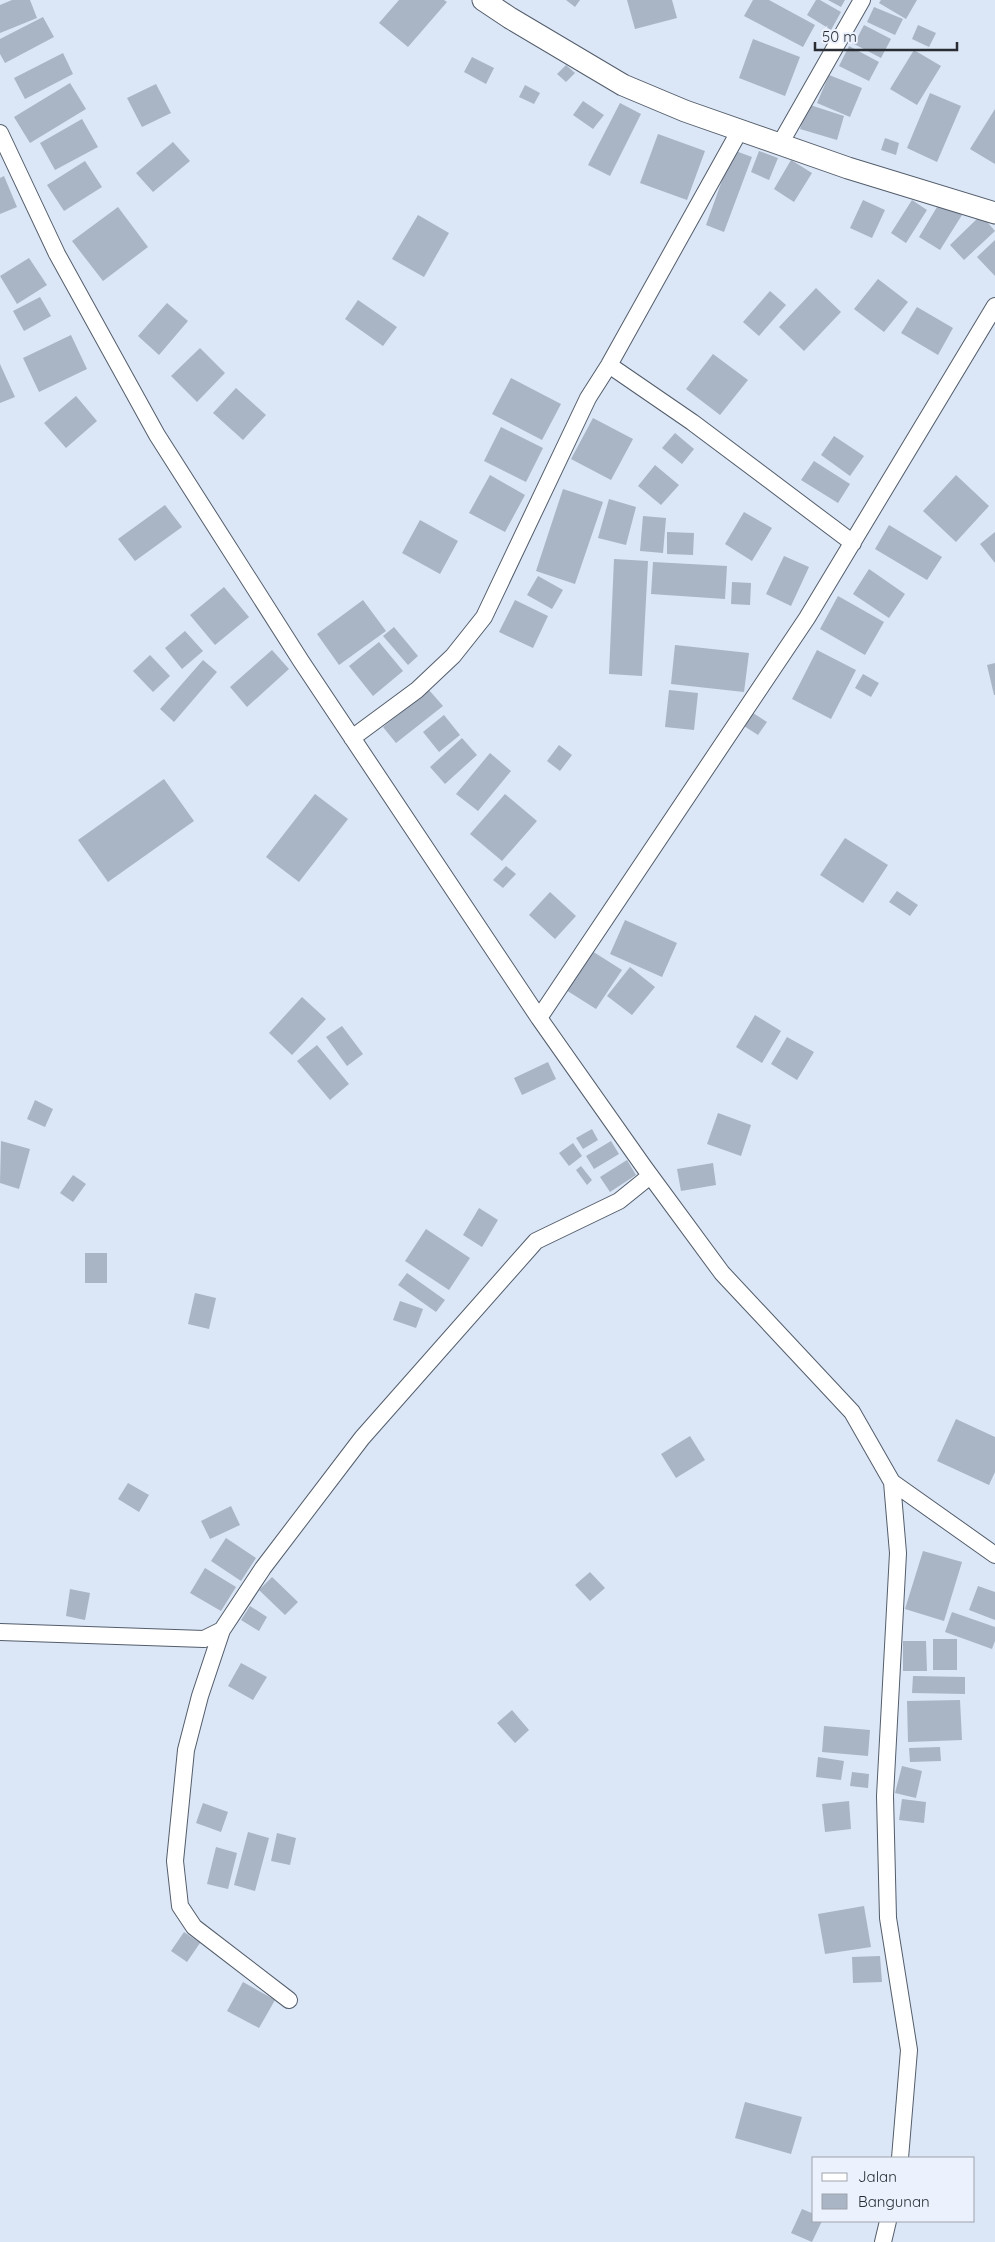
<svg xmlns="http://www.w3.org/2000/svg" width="995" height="2242" font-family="Quicksand,sans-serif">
	<rect width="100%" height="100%" fill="#dbe6f6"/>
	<path fill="#a9b4c4" d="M 12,0 L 30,0 L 37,18 L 0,33 L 0,5 Z
		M 399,0 L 444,0 L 447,2 L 408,47 L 379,23 Z
		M 566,0 L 580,0 L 575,7 Z
		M 627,0 L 672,0 L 677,18 L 635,29 Z
		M 753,0 L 769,0 L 815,25 L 803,47 L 744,16 Z
		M 816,0 L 820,0 L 841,12 L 831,30 L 807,15 Z
		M 828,0 L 845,0 L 841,7 Z
		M 881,0 L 917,0 L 906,19 L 879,3 Z
		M 874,7 L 903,19 L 895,35 L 867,22 Z
		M 43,17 L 54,37 L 5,63 L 0,54 L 0,39 Z
		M 864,25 L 891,39 L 881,58 L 854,44 Z
		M 918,25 L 936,33 L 929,47 L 912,39 Z
		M 753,39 L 800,57 L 785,96 L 739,78 Z
		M 849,46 L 879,62 L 869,81 L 839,66 Z
		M 914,50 L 941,66 L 917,105 L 890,89 Z
		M 63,53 L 73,74 L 25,99 L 14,78 Z
		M 472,57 L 494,68 L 486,84 L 464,72 Z
		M 566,65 L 575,73 L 566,82 L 557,74 Z
		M 829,75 L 862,88 L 850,117 L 817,103 Z
		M 70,83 L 86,109 L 30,143 L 14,117 Z
		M 156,84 L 171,113 L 142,127 L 127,98 Z
		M 525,85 L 540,93 L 534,104 L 519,97 Z
		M 930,93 L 961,106 L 937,162 L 907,148 Z
		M 583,101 L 604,115 L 593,129 L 573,115 Z
		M 620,103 L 641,114 L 610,176 L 588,165 Z
		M 807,104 L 844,116 L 837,140 L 800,129 Z
		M 995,109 L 995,164 L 970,149 Z
		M 82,119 L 98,147 L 55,170 L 40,143 Z
		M 658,134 L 705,151 L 687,200 L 640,183 Z
		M 885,138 L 899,143 L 896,155 L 881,150 Z
		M 173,142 L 190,161 L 153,192 L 136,173 Z
		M 733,150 L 752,157 L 724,232 L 706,225 Z
		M 759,151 L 778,158 L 769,180 L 751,172 Z
		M 791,160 L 812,173 L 794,202 L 774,189 Z
		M 85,161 L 102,187 L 64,211 L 47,185 Z
		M 4,176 L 17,207 L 0,214 L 0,178 Z
		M 863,200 L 885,210 L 872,238 L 850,228 Z
		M 912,200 L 927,210 L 906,243 L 891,233 Z
		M 940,202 L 962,215 L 940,250 L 919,237 Z
		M 118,207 L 148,247 L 103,281 L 72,241 Z
		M 418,215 L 449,233 L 424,277 L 392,259 Z
		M 981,215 L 995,231 L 964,260 L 950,245 Z
		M 995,240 L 995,276 L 977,257 Z
		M 29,258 L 47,285 L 17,304 L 0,276 Z
		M 878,279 L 908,302 L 884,332 L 854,309 Z
		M 816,288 L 841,312 L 804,351 L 779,327 Z
		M 770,291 L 786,305 L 759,336 L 743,322 Z
		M 40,297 L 51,316 L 24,331 L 13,311 Z
		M 358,300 L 397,327 L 383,346 L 345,319 Z
		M 167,303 L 188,321 L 159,355 L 138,336 Z
		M 917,307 L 953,328 L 938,355 L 901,333 Z
		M 71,335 L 87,369 L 39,392 L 23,358 Z
		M 200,348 L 225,373 L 197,402 L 171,376 Z
		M 713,354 L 748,380 L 720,415 L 686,389 Z
		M 0,364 L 15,397 L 0,403 Z
		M 511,378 L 561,404 L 542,440 L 492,414 Z
		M 236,388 L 266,415 L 243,440 L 213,413 Z
		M 76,396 L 97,421 L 66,448 L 44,423 Z
		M 593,418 L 633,439 L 611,480 L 571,459 Z
		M 501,427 L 543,448 L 526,482 L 484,461 Z
		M 675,433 L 694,449 L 682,464 L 662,448 Z
		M 834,436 L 864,456 L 850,476 L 821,455 Z
		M 814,461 L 850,484 L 838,503 L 801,480 Z
		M 655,465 L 679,485 L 661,505 L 638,486 Z
		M 490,475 L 525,495 L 505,532 L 469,513 Z
		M 956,475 L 989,506 L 956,542 L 923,511 Z
		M 563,489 L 603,502 L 575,584 L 536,571 Z
		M 609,499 L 636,507 L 626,545 L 598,538 Z
		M 165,505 L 182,527 L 135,561 L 118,539 Z
		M 744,512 L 772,528 L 752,561 L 725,544 Z
		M 643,516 L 666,518 L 663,553 L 640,551 Z
		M 420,520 L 458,541 L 440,574 L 402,553 Z
		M 889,525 L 942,557 L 927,580 L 875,549 Z
		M 667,532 L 694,533 L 693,555 L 667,554 Z
		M 995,532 L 995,563 L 980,544 Z
		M 784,556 L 809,567 L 791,606 L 766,594 Z
		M 614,559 L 648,561 L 642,676 L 609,674 Z
		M 653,562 L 727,566 L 725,599 L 651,594 Z
		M 869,569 L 905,594 L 889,618 L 853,594 Z
		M 538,576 L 563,590 L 552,609 L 527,595 Z
		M 732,582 L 751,583 L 750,605 L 731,604 Z
		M 224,587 L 249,617 L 215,645 L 190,615 Z
		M 838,596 L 884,622 L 865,655 L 820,629 Z
		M 363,600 L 386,631 L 339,665 L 317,634 Z
		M 515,600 L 548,616 L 533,648 L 499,632 Z
		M 394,627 L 418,656 L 408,665 L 383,636 Z
		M 185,631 L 203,651 L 182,669 L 165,648 Z
		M 379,642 L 403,671 L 373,696 L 349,666 Z
		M 675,645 L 749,653 L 744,692 L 671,684 Z
		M 272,650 L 289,669 L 247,707 L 230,687 Z
		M 817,650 L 856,670 L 831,719 L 792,699 Z
		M 150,655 L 170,676 L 153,692 L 133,671 Z
		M 203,660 L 217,672 L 174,722 L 160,709 Z
		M 995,663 L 995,695 L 994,695 L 987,665 Z
		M 863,674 L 879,683 L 871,697 L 855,688 Z
		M 429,690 L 443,706 L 396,743 L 383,727 Z
		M 669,690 L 698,693 L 694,730 L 665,727 Z
		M 753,713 L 767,722 L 758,735 L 744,726 Z
		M 444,715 L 460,735 L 439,752 L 423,732 Z
		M 462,738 L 477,755 L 445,784 L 430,767 Z
		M 559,745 L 572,755 L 560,771 L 547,761 Z
		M 490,753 L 511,771 L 478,811 L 456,794 Z
		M 164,779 L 194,821 L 108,882 L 78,840 Z
		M 315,794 L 348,819 L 299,882 L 266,857 Z
		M 505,794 L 537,821 L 502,861 L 470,834 Z
		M 845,838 L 888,865 L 863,903 L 820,875 Z
		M 506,866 L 516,874 L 503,888 L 493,880 Z
		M 897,891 L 918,905 L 910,916 L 889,902 Z
		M 550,892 L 576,916 L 555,939 L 529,915 Z
		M 625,920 L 677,943 L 662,977 L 610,954 Z
		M 592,951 L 622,970 L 596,1009 L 566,990 Z
		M 630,967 L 655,987 L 632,1015 L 607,996 Z
		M 302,997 L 326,1019 L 292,1055 L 269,1033 Z
		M 755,1015 L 781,1031 L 762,1063 L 736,1047 Z
		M 342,1026 L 363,1054 L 347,1066 L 326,1037 Z
		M 787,1037 L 814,1052 L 797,1080 L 771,1064 Z
		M 317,1045 L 349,1084 L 330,1100 L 297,1061 Z
		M 548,1062 L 556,1079 L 522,1095 L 514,1078 Z
		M 35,1100 L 53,1109 L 45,1127 L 27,1119 Z
		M 718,1113 L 751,1125 L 741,1156 L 707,1144 Z
		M 592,1129 L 598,1140 L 583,1149 L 576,1138 Z
		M 1,1141 L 30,1149 L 19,1189 L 0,1183 Z
		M 611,1141 L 619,1154 L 594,1169 L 586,1156 Z
		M 573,1143 L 582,1156 L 569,1166 L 559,1153 Z
		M 627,1160 L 636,1175 L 610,1192 L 600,1177 Z
		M 713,1163 L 716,1185 L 681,1191 L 677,1169 Z
		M 581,1166 L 592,1180 L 587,1185 L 576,1170 Z
		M 73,1175 L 86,1184 L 73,1202 L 60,1193 Z
		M 479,1208 L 498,1220 L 482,1247 L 463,1235 Z
		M 426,1229 L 470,1258 L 449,1290 L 405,1261 Z
		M 85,1253 L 107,1253 L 107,1283 L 85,1283 Z
		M 407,1273 L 445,1300 L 436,1312 L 398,1285 Z
		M 195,1293 L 216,1298 L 209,1329 L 188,1324 Z
		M 400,1301 L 423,1309 L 416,1328 L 393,1320 Z
		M 956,1419 L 995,1437 L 995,1472 L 989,1485 L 937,1461 Z
		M 690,1436 L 705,1460 L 676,1478 L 661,1454 Z
		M 128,1483 L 149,1495 L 139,1512 L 118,1499 Z
		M 231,1506 L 240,1525 L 210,1539 L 201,1521 Z
		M 226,1538 L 256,1558 L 241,1581 L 211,1561 Z
		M 923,1551 L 962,1562 L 944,1621 L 905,1609 Z
		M 205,1568 L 236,1587 L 221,1611 L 190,1593 Z
		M 590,1572 L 605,1588 L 590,1601 L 575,1585 Z
		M 272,1577 L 298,1602 L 285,1615 L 259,1590 Z
		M 978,1586 L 995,1592 L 995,1620 L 969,1610 Z
		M 70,1589 L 90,1593 L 85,1620 L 66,1616 Z
		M 250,1606 L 267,1617 L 259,1631 L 241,1620 Z
		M 952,1612 L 995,1627 L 995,1641 L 992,1649 L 945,1632 Z
		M 933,1639 L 957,1639 L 957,1670 L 933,1670 Z
		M 903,1641 L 926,1641 L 927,1671 L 903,1671 Z
		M 241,1663 L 267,1677 L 253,1700 L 228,1686 Z
		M 913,1676 L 965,1677 L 965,1694 L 912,1693 Z
		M 960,1700 L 962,1740 L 908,1742 L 907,1701 Z
		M 512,1710 L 529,1730 L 515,1743 L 497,1723 Z
		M 824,1726 L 870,1730 L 868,1756 L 822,1752 Z
		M 940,1747 L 941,1761 L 910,1762 L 909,1748 Z
		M 818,1757 L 844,1761 L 841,1780 L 816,1777 Z
		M 902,1766 L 922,1771 L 916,1798 L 895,1793 Z
		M 852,1772 L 869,1774 L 868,1788 L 850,1786 Z
		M 902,1799 L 926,1802 L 924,1823 L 899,1820 Z
		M 849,1801 L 851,1829 L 825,1832 L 822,1804 Z
		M 203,1803 L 228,1812 L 221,1832 L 196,1823 Z
		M 248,1832 L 269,1838 L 255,1891 L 234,1885 Z
		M 277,1833 L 296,1838 L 290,1865 L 271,1861 Z
		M 216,1847 L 237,1853 L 228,1889 L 207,1884 Z
		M 864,1906 L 871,1947 L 825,1954 L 818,1914 Z
		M 184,1932 L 200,1943 L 187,1962 L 171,1951 Z
		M 880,1956 L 882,1982 L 853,1983 L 852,1957 Z
		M 243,1982 L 275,2000 L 259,2028 L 227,2011 Z
		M 745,2102 L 802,2117 L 791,2154 L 735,2138 Z
		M 802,2209 L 814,2214 L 814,2221 L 822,2221 L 812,2242 L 791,2233 Z"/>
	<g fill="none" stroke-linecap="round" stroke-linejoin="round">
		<defs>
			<path id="minor" d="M 0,133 L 57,254 L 157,435 L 301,661 L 539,1018 L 644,1167 L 722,1273 L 852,1412 L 892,1482 L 898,1553 L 885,1796 L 888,1918 L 909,2050 L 900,2158
				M 780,144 L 862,0
				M 609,365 L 692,422 L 853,543
				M 352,738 L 417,690 L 453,656 L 484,617 L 588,398 L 609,365 L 740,130
				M 539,1018 L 807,618 L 995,306
				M 892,1482 L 995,1555
				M 222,1630 L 200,1696 L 186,1750 L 175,1861 L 180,1906 L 194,1927 L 289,2000
				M 0,1632 L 204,1639 L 222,1630 L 263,1568 L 362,1438 L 536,1241 L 619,1201 L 650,1176
				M 883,2242 L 888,2221"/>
			<path id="tertiary" d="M 483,0 L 510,18 L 623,85 L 685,111 L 848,168 L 995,213"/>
		</defs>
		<use href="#minor" stroke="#535d6b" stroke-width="18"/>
		<use href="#tertiary" stroke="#535d6b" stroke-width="23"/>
		<use href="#minor" stroke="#fff" stroke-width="16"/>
		<use href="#tertiary" stroke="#fff" stroke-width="21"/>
	</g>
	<rect x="812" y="2157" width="162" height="65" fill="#ecf2fd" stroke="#9ea3ac"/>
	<rect x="822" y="2173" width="25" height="8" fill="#ffffff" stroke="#9ea3ac"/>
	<text x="858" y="2182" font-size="15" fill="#292d33">Jalan</text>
	<rect x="822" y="2194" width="25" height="15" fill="#a9b4c4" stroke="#9ea3ac"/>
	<text x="858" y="2207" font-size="15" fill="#292d33">Bangunan</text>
	<path d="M815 42v8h142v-8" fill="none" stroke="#292d33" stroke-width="2.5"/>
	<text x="822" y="42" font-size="15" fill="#292d33" stroke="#ecf2fd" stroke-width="4" paint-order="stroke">50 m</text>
</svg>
